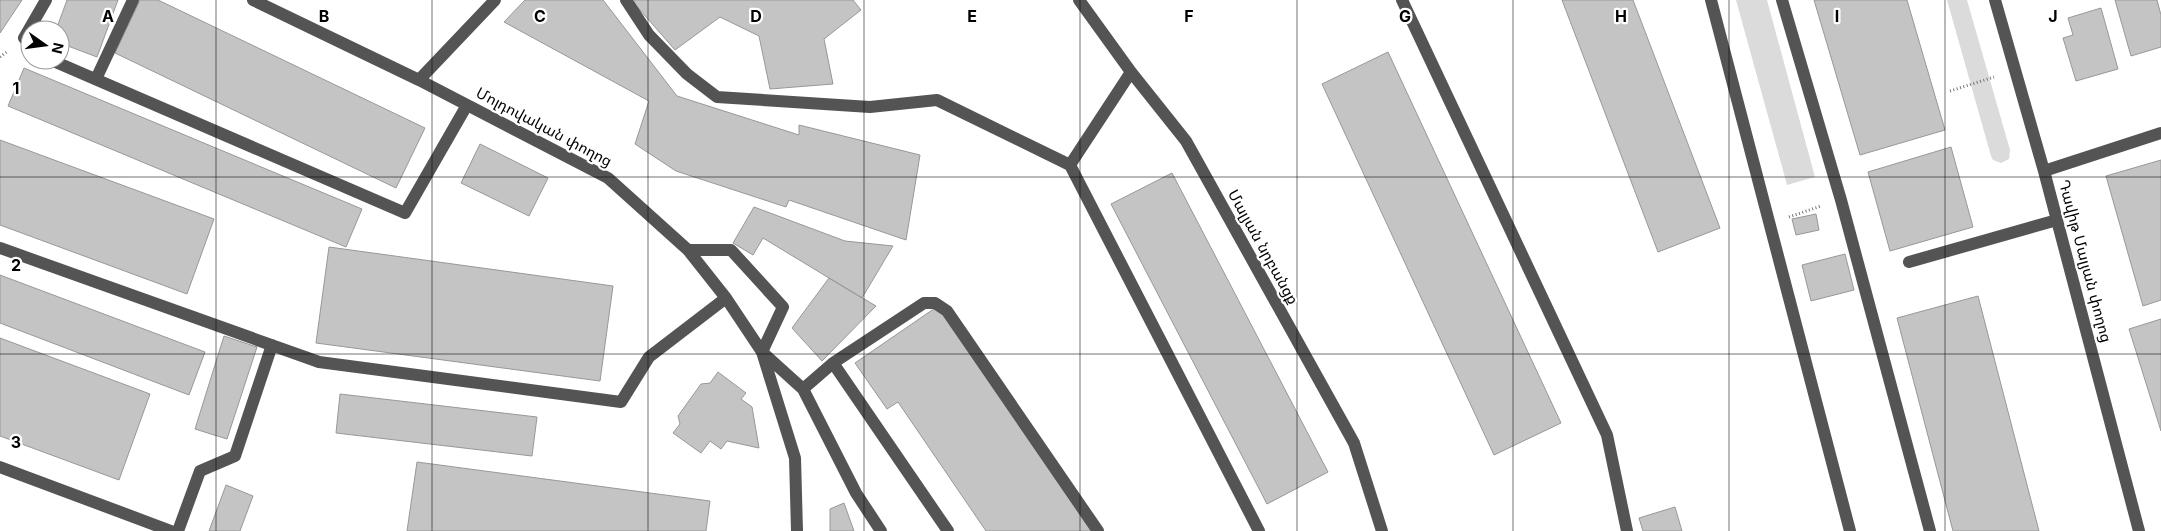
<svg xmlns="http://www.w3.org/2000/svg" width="2161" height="531" font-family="Inter,'Noto Sans Armenian',sans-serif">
	<rect width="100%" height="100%" fill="#fff"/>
	<path fill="#dbdbdb" d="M 1736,0 L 1767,0 L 1815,177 L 1787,185 Z
		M 1947,0 L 1967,0 L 2010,150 L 2009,159 L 2001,163 L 1993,160 L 1991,156 Z"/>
	<path fill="#c4c4c4" stroke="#989898" d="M 0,0 L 22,0 L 0,33 Z
		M 67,0 L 118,0 L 97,57 L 60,43 L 60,30 L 56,30 Z
		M 140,0 L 158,0 L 425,128 L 396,188 L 115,53 Z
		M 525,0 L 603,0 L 677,96 L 799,135 L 799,125 L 920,155 L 906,240 L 789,200 L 786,207 L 676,171 L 635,144 L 649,101 L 504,22 Z
		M 635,0 L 853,0 L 861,10 L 824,39 L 833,84 L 770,89 L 759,36 L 720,17 L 675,50 L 633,2 Z
		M 1562,0 L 1633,0 L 1720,228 L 1658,252 Z
		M 1814,0 L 1907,0 L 1945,130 L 1860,155 Z
		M 2115,0 L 2157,0 L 2161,15 L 2161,47 L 2131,56 Z
		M 2101,8 L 2118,69 L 2076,81 L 2063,38 L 2073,35 L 2068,18 Z
		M 1388,52 L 1561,423 L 1494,455 L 1322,84 Z
		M 24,68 L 362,209 L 346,247 L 8,106 Z
		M 0,140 L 214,219 L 187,294 L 0,225 Z
		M 480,144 L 548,178 L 529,216 L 461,183 Z
		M 1951,147 L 1973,227 L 1890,251 L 1868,172 Z
		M 2161,160 L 2161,300 L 2143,306 L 2106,176 Z
		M 1172,173 L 1328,472 L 1267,504 L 1111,204 Z
		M 754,207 L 845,241 L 893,246 L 862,298 L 763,238 L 753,255 L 733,243 Z
		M 1816,214 L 1819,230 L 1796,235 L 1792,219 Z
		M 329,247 L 613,286 L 600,381 L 316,343 Z
		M 1845,254 L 1854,290 L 1811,301 L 1802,265 Z
		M 0,275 L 205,352 L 189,395 L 0,323 Z
		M 829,278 L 876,306 L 822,361 L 792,328 Z
		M 1978,296 L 2039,531 L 1953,531 L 1897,318 Z
		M 938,306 L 1091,531 L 986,531 L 898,402 L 887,409 L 855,363 Z
		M 2161,319 L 2161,431 L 2129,329 Z
		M 224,336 L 257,347 L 227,439 L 195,429 Z
		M 0,338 L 150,394 L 119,480 L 0,436 Z
		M 718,372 L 746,393 L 741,399 L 752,407 L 759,448 L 727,441 L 721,449 L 710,441 L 701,453 L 673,433 L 680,424 L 678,416 L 701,384 L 710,383 Z
		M 340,394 L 537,417 L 532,456 L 336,433 Z
		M 417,462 L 710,501 L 706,531 L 407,531 Z
		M 226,485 L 253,496 L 240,531 L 209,531 Z
		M 844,503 L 854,531 L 830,531 L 830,509 Z
		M 1675,507 L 1682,531 L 1643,531 L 1639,518 Z"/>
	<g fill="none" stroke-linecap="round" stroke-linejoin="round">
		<path stroke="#767676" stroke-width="3" stroke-dasharray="1 2.5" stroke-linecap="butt" d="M 0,57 L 8,51
			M 1950,91 L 1994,77
			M 1789,217 L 1821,206"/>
		<path stroke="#545454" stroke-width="12" d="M 253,0 L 419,80 L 608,178 L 688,250 L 726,298 L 762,352 L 795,458 L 797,531
			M 626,0 L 649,35 L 687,74 L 717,97 L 870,107 L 937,100 L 1070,165 L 1259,531
			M 1079,0 L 1131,72 L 1186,141 L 1354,443 L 1382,531
			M 1402,0 L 1607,435 L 1627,531
			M 1711,0 L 1850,531
			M 1782,0 L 1841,200 L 1930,531
			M 1995,0 L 2044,171 L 2139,531
			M 30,44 L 24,38 L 46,0
			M 51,60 L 405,213 L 467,105
			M 96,79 L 133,0
			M 419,80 L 495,0
			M 1070,165 L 1131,72
			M 2044,171 L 2161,133
			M 0,248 L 319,362 L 621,402 L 649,357 L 726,298
			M 688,250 L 731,250 L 783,307 L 762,352 L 803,389 L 856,493 L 881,531
			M 1909,262 L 2057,220
			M 833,363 L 948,531
			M 803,389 L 833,363 L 924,303 L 935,303 L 947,311 L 1098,531
			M 0,467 L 171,531
			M 178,531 L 200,471 L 235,456 L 272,345"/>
	</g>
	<path fill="none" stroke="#000" stroke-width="1" stroke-opacity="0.55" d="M 216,0 L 216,531M 432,0 L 432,531M 648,0 L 648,531M 864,0 L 864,531M 1080,0 L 1080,531M 1297,0 L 1297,531M 1513,0 L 1513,531M 1729,0 L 1729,531M 1945,0 L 1945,531M 0,177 L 2161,177M 0,354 L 2161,354"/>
	<g text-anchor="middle" stroke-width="4.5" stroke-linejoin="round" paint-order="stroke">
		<g font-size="15" fill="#000" stroke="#fff">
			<text transform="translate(544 127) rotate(28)" y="5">Մոլդովական փողոց</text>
			<text transform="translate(1263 247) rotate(61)" y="5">Մալյան նրբանցք</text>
			<text transform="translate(2085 261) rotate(75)" y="5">Դավիթ Մալյան փողոց</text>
		</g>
	</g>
	<g font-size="16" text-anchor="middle" font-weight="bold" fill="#000" stroke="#fff" stroke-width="4.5" stroke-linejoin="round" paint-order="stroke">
		<text x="108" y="22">A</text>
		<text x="324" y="22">B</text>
		<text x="540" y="22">C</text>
		<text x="756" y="22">D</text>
		<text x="972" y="22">E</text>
		<text x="1189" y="22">F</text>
		<text x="1405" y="22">G</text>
		<text x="1621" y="22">H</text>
		<text x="1837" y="22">I</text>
		<text x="2053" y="22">J</text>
		<text x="16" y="94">1</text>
		<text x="16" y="271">2</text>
		<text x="16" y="448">3</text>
	</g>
	<g transform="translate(45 45) rotate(104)"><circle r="24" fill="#ffffff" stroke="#999999"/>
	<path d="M0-4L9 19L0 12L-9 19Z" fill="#000000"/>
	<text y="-8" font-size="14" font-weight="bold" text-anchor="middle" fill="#000000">N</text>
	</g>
</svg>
